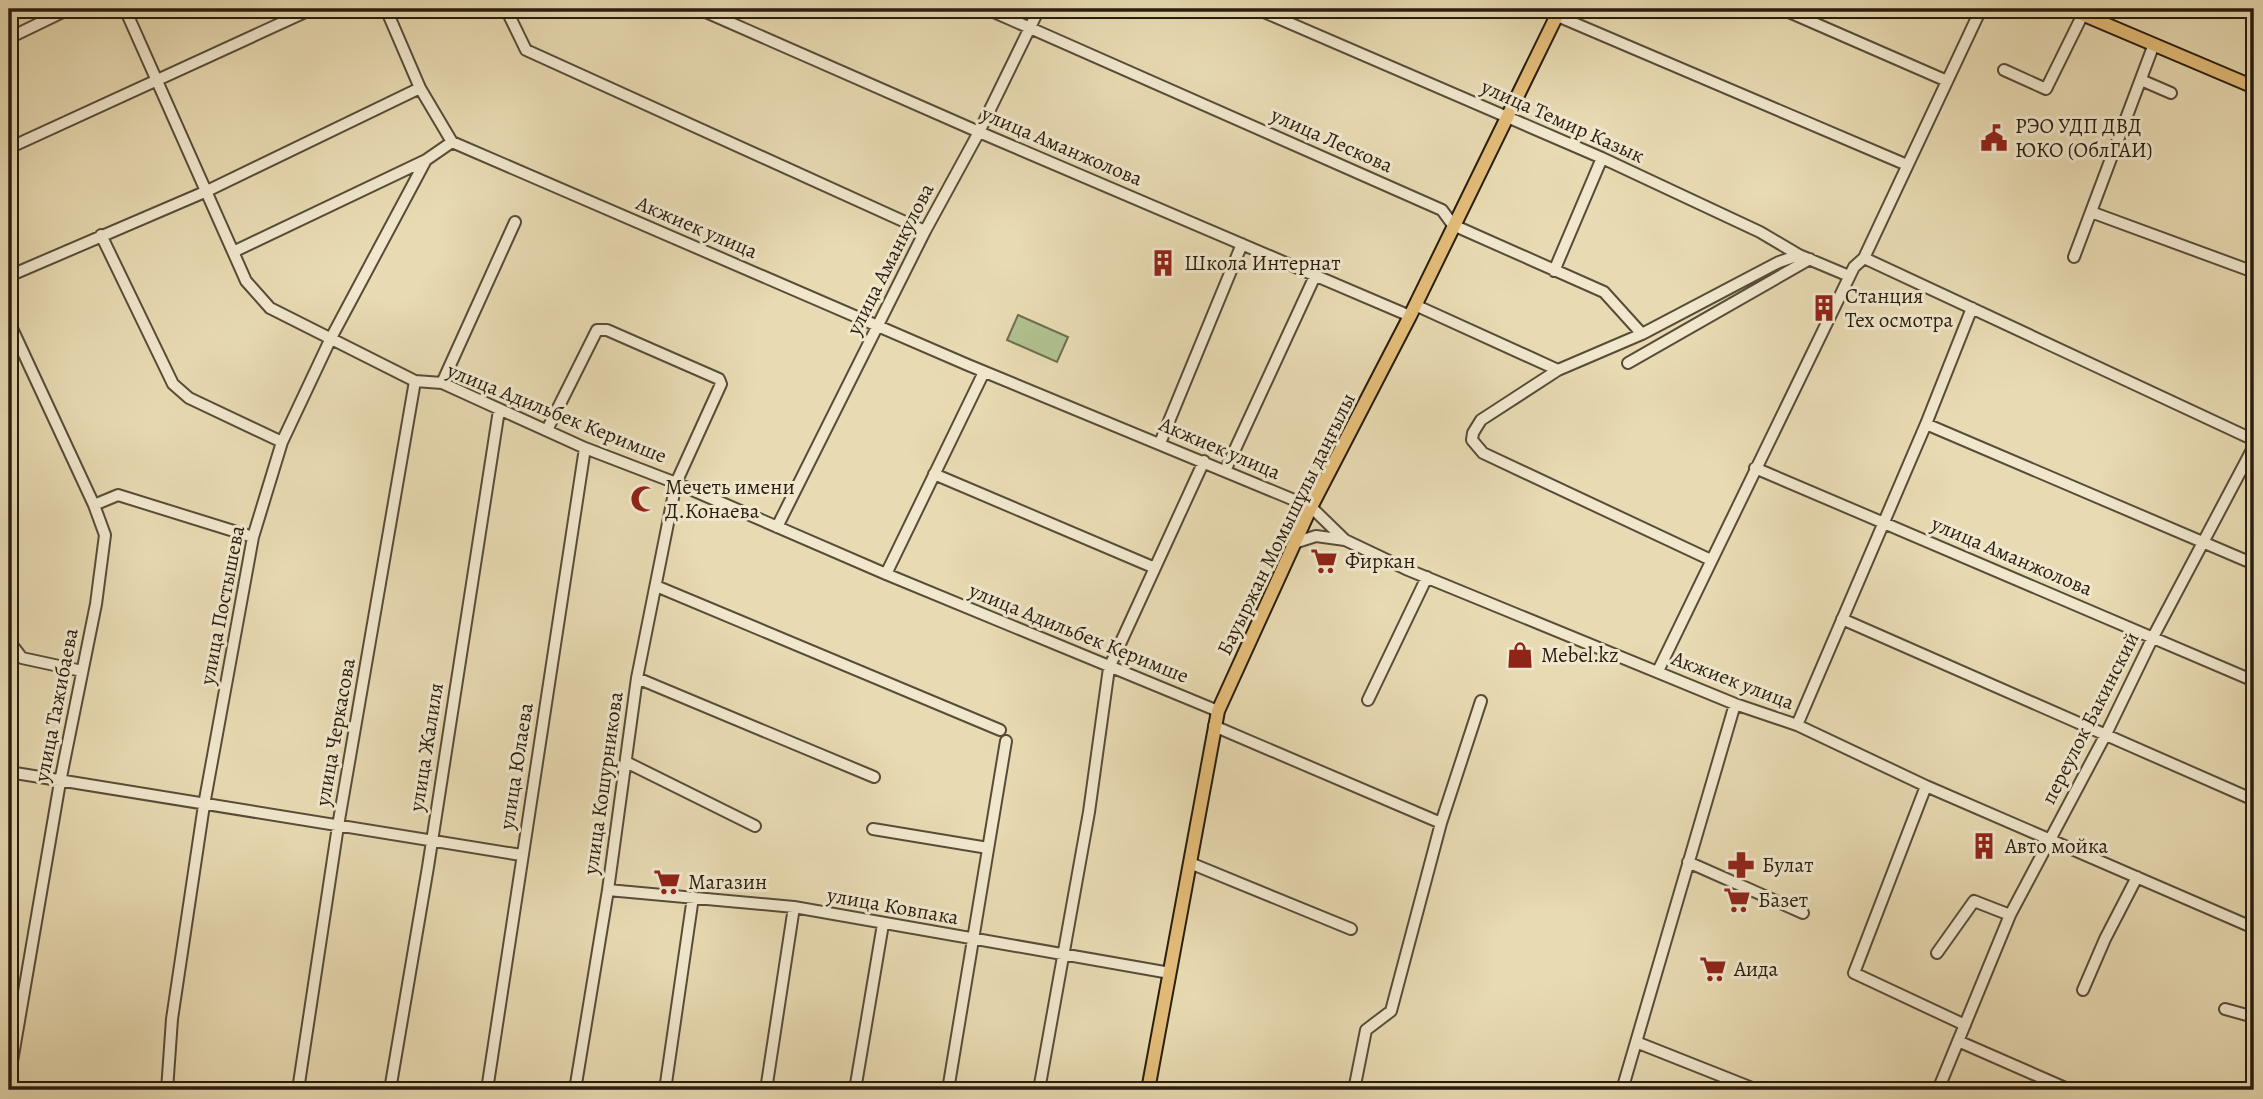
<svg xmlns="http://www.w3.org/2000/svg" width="2263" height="1099" font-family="Alegreya,serif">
	<rect width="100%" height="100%" fill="#e8dab2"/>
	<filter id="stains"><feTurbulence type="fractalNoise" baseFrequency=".00286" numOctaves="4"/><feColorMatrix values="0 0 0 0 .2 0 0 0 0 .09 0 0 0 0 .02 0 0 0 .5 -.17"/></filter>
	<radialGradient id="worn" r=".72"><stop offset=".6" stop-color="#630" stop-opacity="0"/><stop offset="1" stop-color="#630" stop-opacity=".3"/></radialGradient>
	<path fill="#b1c190" stroke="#6c6f50" stroke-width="2" d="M 1018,315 L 1068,337 L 1057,362 L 1007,340 Z"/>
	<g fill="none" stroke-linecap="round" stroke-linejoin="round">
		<defs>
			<path id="minor" d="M 125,9 L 246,281 L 270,308 L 415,381 L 442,383 L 585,448 L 676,483 L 886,574 L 1218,711
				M 386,9 L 420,88 L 452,142 L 968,365 L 1311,507 L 1345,540 L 1406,569 L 1735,704 L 1797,725 L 1926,786 L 2254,928
				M 506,9 L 526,50 L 925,231
				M 699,9 L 979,132 L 1410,316
				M 987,9 L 1442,210 L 1453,225 L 1604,292 L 1642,334
				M 1257,9 L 1602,158 L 1760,232 L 1799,255 L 1849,276
				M 1541,9 L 1907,165
				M 1782,9 L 1947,81
				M 9,38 L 69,9
				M 2004,70 L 2046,89 L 2083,14
				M 2141,80 L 2171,93
				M 9,148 L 312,9
				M 2091,212 L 2254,272
				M 101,235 L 173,384 L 189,398 L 282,442
				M 233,252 L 426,160 L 452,142
				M 2074,257 L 2154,44
				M 1864,258 L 2254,440
				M 1554,271 L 1602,158
				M 9,276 L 207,191 L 420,88
				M 1415,305 L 1558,370
				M 1972,308 L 1926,424 L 2254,564
				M 9,322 L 94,505 L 105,535 L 96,604 L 60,782 L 9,1079
				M 1628,363 L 1810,259
				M 442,383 L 515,222
				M 547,430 L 597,330 L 607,330 L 719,379 L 721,384 L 676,483 L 637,678 L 608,890 L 575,1090
				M 1160,443 L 1242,244
				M 1755,468 L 2254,681
				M 1225,471 L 1315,276
				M 934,474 L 1155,568
				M 94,505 L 118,495 L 253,537
				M 777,527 L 925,231 L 979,132 L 1039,9
				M 1294,543 L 1316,536 L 1345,540
				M 1711,560 L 1483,453 L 1472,440 L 1473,433 L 1481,420 L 1558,370 L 1642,334 L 1779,262 L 1799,255
				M 886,574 L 984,372
				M 656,586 L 1000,730
				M 1842,619 L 2254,800
				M 9,641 L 22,658 L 82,671
				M 1658,671 L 1854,267 L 1864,258 L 1981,9
				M 637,678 L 874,777
				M 1368,700 L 1427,577
				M 1797,725 L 1926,424
				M 1214,726 L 1441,823
				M 626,762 L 755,826
				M 9,772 L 521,855
				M 1926,786 L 1854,973 L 1965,1025
				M 873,829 L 988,848
				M 1688,862 L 1803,913
				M 1190,863 L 1351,929
				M 608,890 L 794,907 L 1170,973
				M 1937,953 L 1974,901 L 2010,915
				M 2083,990 L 2105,939 L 2137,877
				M 2225,1009 L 2254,1017
				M 1958,1041 L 2070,1090
				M 1636,1042 L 1757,1090
				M 167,1090 L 172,1019 L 204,805 L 253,537 L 282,442 L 331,338 L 426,160
				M 298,1090 L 338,826 L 415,381
				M 390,1090 L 428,867 L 499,410
				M 487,1090 L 585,448
				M 665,1090 L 693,897
				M 766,1090 L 794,907
				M 855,1090 L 883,924
				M 948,1090 L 1006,741
				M 1039,1090 L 1089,812 L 1109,668 L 1204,461
				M 1354,1090 L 1366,1030 L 1391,1011 L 1441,823 L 1481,701
				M 1622,1090 L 1735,704
				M 1938,1090 L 2010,915 L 2106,734 L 2153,637 L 2254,446"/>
			<path id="major" d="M 2070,9 L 2254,87
				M 1148,1090 L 1218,711 L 1311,507 L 1410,316 L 1560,9"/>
		</defs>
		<use href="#minor" stroke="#584c38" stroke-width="14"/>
		<use href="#major" stroke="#281d0f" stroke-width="16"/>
		<use href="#minor" stroke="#f0e7cd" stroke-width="10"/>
		<use href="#major" stroke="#e4bd79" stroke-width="12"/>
	</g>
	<defs>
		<symbol id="civic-bare" viewBox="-9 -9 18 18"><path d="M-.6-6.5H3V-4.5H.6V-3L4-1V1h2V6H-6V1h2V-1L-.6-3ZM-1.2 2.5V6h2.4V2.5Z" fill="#8f2418" stroke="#f0e7cd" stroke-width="2.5" paint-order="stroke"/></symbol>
		<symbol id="building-bare" viewBox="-9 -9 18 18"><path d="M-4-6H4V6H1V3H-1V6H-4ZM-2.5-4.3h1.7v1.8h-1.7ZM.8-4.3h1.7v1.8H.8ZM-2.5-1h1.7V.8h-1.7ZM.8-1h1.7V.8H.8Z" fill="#8f2418" stroke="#f0e7cd" stroke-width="2.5" paint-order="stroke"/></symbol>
		<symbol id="mosque-bare" viewBox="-9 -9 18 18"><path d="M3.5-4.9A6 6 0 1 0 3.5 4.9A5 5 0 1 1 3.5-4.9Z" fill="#8f2418" stroke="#f0e7cd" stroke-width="2.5" paint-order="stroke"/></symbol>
		<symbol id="supermarket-bare" viewBox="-9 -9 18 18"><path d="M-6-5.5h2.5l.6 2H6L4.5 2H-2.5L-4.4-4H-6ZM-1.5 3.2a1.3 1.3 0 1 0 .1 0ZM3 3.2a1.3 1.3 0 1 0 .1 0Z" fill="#8f2418" stroke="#f0e7cd" stroke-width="2.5" paint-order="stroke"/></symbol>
		<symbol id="shop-bare" viewBox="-9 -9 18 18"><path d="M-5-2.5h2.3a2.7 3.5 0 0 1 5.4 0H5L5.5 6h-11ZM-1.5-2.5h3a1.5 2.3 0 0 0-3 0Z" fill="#8f2418" stroke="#f0e7cd" stroke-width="2.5" paint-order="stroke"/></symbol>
		<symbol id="pharmacy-bare" viewBox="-9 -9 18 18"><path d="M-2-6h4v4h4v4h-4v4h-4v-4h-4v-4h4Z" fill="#8f2418" stroke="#f0e7cd" stroke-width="2.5" paint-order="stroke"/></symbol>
	</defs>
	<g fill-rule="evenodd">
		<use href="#civic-bare" x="1975" y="119" width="38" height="38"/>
		<use href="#building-bare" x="1144" y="244" width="38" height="38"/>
		<use href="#building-bare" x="1805" y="289" width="38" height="38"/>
		<use href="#mosque-bare" x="625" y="480" width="38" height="38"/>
		<use href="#supermarket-bare" x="1305" y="542" width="38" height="38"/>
		<use href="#shop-bare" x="1501" y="636" width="38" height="38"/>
		<use href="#building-bare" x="1965" y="827" width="38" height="38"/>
		<use href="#pharmacy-bare" x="1722" y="846" width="38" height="38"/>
		<use href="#supermarket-bare" x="648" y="863" width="38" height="38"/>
		<use href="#supermarket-bare" x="1718" y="881" width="38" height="38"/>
		<use href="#supermarket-bare" x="1694" y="950" width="38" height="38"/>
	</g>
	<g text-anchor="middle" stroke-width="6" stroke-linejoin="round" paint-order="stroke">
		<g font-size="21" fill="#281d0f" stroke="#f0e7cd">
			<text transform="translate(1563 121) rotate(24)" y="7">улица Темир Казык</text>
			<text transform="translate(1332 140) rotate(24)" y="7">улица Лескова</text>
			<text transform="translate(1062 146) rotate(23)" y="7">улица Аманжолова</text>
			<text transform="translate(697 227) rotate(23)" y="7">Акжиек улица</text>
			<text transform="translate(890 259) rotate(-63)" y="7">улица Аманкулова</text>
			<text transform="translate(557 413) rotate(22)" y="7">улица Адильбек Керимше</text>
			<text transform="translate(1220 448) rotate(23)" y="7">Акжиек улица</text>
			<text transform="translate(1286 524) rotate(-64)" y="7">Бауыржан Момышұлы даңғылы</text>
			<text transform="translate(2012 556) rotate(23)" y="7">улица Аманжолова</text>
			<text transform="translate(222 605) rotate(-79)" y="7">улица Постышева</text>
			<text transform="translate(1079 633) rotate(22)" y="7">улица Адильбек Керимше</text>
			<text transform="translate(1733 680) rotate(21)" y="7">Акжиек улица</text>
			<text transform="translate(56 705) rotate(-79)" y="7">улица Тажибаева</text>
			<text transform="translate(2090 718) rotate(-63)" y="7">переулок Бакинский</text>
			<text transform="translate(335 732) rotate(-80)" y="7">улица Черкасова</text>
			<text transform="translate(426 747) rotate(-81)" y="7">улица Жалиля</text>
			<text transform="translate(516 766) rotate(-81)" y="7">улица Юлаева</text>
			<text transform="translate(603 783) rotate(-82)" y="7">улица Кошурникова</text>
			<text transform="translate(893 906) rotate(10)" y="7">улица Ковпака</text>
		</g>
		<g font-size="21" fill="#281d0f" stroke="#f0e7cd" text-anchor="start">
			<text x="2015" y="133">РЭО УДП ДВД<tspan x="2015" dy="24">ЮКО (ОблГАИ)</tspan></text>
			<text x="1184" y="270">Школа Интернат</text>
			<text x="1845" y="303">Станция<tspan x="1845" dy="24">Тех осмотра</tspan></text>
			<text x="665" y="494">Мечеть имени<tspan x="665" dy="24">Д.Конаева</tspan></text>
			<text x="1345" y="568">Фиркан</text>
			<text x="1541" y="662">Mebel.kz</text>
			<text x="2005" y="853">Авто мойка</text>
			<text x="1762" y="872">Булат</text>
			<text x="688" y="889">Магазин</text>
			<text x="1758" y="907">Базет</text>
			<text x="1734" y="976">Аида</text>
		</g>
	</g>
	<rect width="2263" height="1099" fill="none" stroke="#e8dab2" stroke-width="35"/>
	<rect x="10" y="10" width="2242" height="1078" fill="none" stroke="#281d0f" stroke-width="3.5"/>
	<rect x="18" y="18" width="2228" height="1064" fill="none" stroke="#281d0f" stroke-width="2"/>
	<rect width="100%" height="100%" filter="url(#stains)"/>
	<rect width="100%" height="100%" fill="url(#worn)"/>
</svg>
